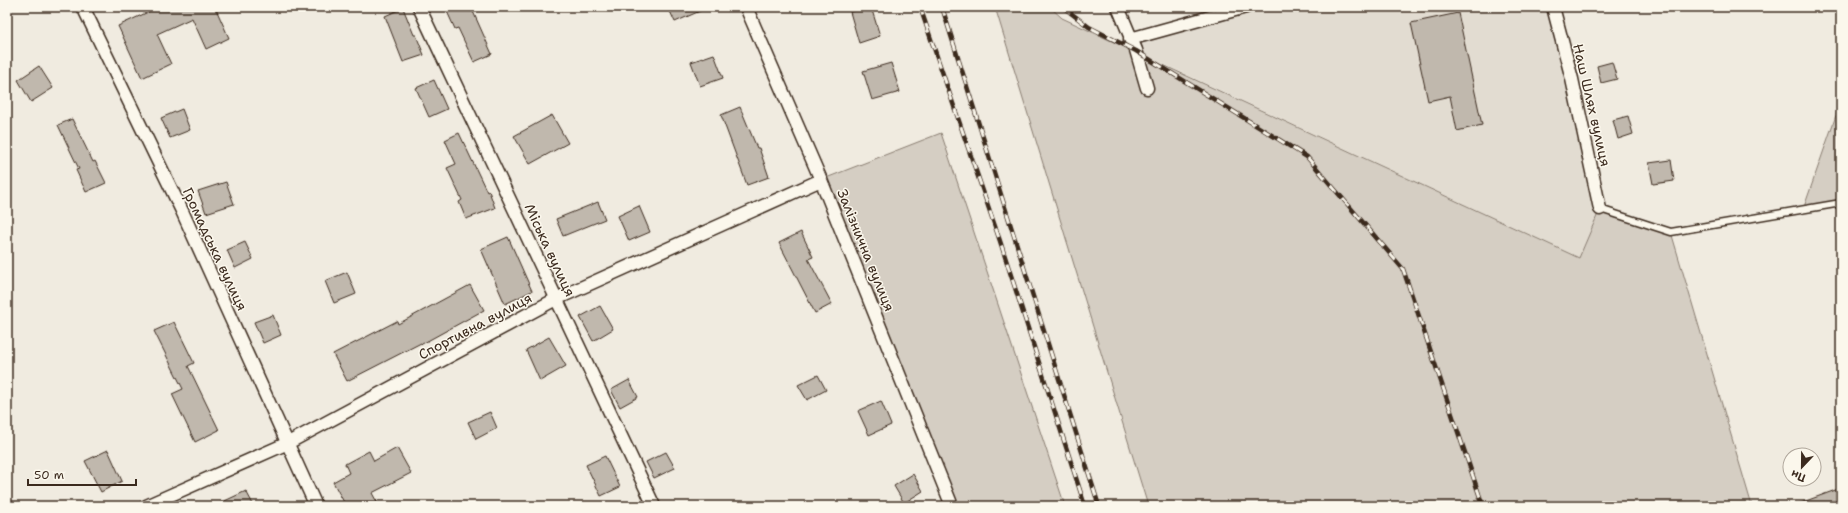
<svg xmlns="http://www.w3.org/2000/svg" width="1848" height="513" font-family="'Shantell Sans',sans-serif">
	<rect width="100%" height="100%" fill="#f0ebe0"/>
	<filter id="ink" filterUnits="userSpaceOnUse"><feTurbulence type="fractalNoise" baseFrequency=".025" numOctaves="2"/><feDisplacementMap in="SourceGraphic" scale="8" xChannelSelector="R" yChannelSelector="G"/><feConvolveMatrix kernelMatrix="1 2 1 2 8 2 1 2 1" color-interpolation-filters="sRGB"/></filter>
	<g filter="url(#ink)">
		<path fill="#e2dcd1" d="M 1246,7 L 1553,7 L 1600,209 L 1579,258 L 1136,51 L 1130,39 Z"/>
		<path fill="#d5cec3" stroke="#887c70" d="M 995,7 L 1050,7 L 1062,18 L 1579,258 L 1600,209 L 1671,232 L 1752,506 L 1148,506 Z
			M 1841,101 L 1841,203 L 1803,210 Z
			M 941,133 L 1065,506 L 952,506 L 821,180 Z"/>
		<path fill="#c0b8ad" stroke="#3b2a1e" d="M 159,7 L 215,7 L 229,38 L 206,49 L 192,18 L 157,34 L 171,64 L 142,78 L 118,26 Z
			M 445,7 L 471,7 L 492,54 L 474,62 L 458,28 L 455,29 Z
			M 668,7 L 709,7 L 675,22 Z
			M 867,7 L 871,7 L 880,36 L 859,43 L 850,12 Z
			M 403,8 L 414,35 L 416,35 L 424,55 L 403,62 L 385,16 Z
			M 1458,13 L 1482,125 L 1457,131 L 1450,96 L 1428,101 L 1411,23 Z
			M 714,54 L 723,78 L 700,86 L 691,62 Z
			M 1612,62 L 1617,79 L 1601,83 L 1597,66 Z
			M 891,63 L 900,92 L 872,100 L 863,71 Z
			M 39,66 L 53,88 L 31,102 L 18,80 Z
			M 434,80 L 447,109 L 429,117 L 416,88 Z
			M 740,107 L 757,148 L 759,148 L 769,177 L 747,185 L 721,115 Z
			M 182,109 L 190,130 L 170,138 L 161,118 Z
			M 552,115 L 568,143 L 530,164 L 514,136 Z
			M 1628,116 L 1633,134 L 1618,139 L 1613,120 Z
			M 72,119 L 93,162 L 95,161 L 106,183 L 86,192 L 76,170 L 79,169 L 58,125 Z
			M 459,133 L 487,192 L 489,191 L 495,208 L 466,219 L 459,202 L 462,200 L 447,168 L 456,164 L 445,140 Z
			M 1671,160 L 1674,181 L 1653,184 L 1649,163 Z
			M 226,182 L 234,204 L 206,213 L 198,191 Z
			M 598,202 L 605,219 L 563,236 L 556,219 Z
			M 639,206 L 650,232 L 629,241 L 618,216 Z
			M 801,232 L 813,257 L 808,259 L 832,304 L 815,313 L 779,243 Z
			M 508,237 L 532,291 L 505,304 L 481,249 Z
			M 245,242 L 253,259 L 235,268 L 227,250 Z
			M 347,272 L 356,294 L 334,303 L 325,281 Z
			M 470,285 L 484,310 L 422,344 L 421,343 L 347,381 L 333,354 L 397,321 L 398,324 Z
			M 600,306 L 613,329 L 593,341 L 580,317 Z
			M 273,315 L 281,335 L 263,343 L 254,322 Z
			M 174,322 L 194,363 L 188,366 L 219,430 L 195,442 L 172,394 L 183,389 L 154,331 Z
			M 549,337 L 566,366 L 540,381 L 526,350 Z
			M 818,375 L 826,390 L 807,400 L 798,385 Z
			M 629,380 L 638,397 L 620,407 L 611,390 Z
			M 881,401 L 891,425 L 869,435 L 858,411 Z
			M 490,412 L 497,428 L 476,439 L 468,422 Z
			M 397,448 L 411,473 L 372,493 L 379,506 L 346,506 L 333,482 L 349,473 L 345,464 L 369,451 L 374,461 Z
			M 108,450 L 122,481 L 101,492 L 85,461 Z
			M 666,452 L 675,468 L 654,478 L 646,462 Z
			M 605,456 L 620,487 L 601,496 L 586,465 Z
			M 913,474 L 923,491 L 904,503 L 894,486 Z
			M 1841,488 L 1841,506 L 1795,506 L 1795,505 Z
			M 246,491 L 254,506 L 214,506 Z"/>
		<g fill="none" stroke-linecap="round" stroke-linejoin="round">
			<defs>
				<path id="lane" d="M 1600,209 L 1671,232 L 1841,203"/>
				<path id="street" d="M 83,7 L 182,211 L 316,506
					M 419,7 L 654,506
					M 746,7 L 821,180 L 952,506
					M 1118,7 L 1136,50 L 1147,88
					M 1553,7 L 1572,79 L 1600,209
					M 1130,39 L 1246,7
					M 146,506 L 288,443 L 556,299 L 821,180"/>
			</defs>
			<use href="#lane" stroke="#3b2a1e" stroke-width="9"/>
			<use href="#street" stroke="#3b2a1e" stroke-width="15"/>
			<use href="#lane" stroke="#fbf7ec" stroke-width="6"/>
			<use href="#street" stroke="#fbf7ec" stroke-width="12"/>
			<defs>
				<path id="rail" d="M 920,7 L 1000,241 L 1085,506
					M 942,7 L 1099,506
					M 1063,7 L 1089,27 L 1136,51 L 1307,157 L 1403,269 L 1483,506"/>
			</defs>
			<use href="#rail" stroke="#3b2a1e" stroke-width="4.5"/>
			<use href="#rail" stroke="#fbf7ec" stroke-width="3" stroke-dasharray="9" stroke-linecap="butt"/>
		</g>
	</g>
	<g text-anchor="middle" stroke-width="3" stroke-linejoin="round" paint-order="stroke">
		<g font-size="14" fill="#3b2a1e" stroke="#fbf7ec">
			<text transform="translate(1592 105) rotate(77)" y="5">Наш Шлях вулиця</text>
			<text transform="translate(215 249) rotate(65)" y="5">Громадська вулиця</text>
			<text transform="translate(550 250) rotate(65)" y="5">Міська вулиця</text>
			<text transform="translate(866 250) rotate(68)" y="5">Залізнична вулиця</text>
			<text transform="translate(475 326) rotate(-28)" y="5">Спортивна вулиця</text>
		</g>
	</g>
	<rect width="1848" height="513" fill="none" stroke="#fbf7ec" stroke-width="24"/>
	<rect x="12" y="12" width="1824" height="489" fill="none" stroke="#3b2a1e" stroke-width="1.5" filter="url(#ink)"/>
	<g transform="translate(1802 467) rotate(202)"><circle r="19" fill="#fbf7ec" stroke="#aea59a"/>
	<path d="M0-3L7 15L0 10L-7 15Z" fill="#3b2a1e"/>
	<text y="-6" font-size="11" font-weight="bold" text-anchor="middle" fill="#3b2a1e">Пн</text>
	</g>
	<path d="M28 479v6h108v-6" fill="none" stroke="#3b2a1e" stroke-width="2"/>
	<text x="34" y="479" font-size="12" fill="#3b2a1e" stroke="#fbf7ec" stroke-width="3" paint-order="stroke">50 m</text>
</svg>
